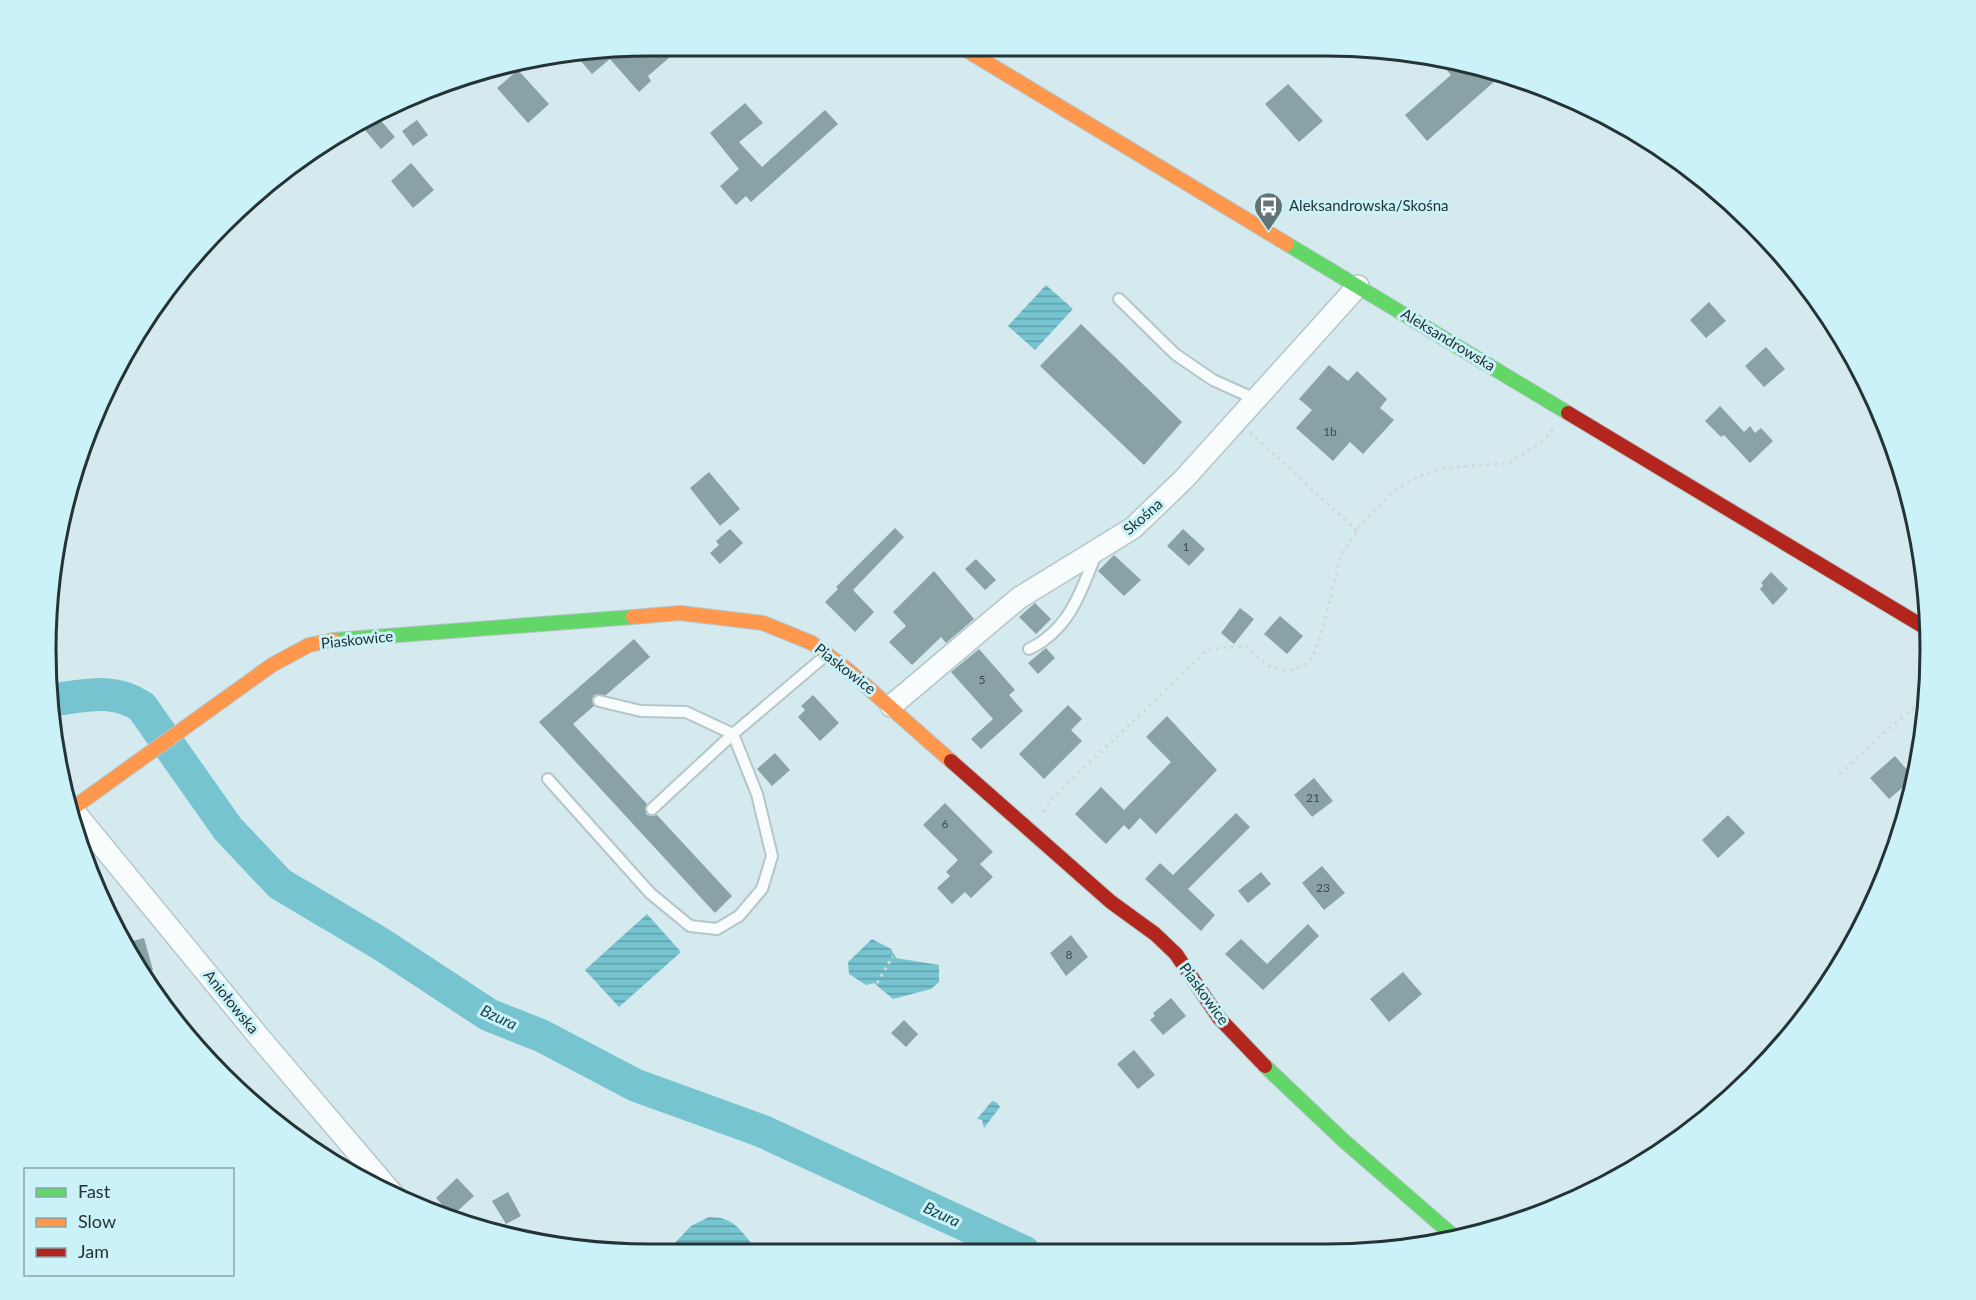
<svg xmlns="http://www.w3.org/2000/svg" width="1976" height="1300" font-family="Lato,sans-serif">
	<defs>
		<pattern id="water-rules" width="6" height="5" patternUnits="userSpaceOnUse" patternTransform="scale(1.5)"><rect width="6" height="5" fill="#75c4d0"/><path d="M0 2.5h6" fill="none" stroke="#60a0aa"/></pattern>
	</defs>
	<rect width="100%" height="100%" fill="#d4eaee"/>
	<path fill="url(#water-rules)" d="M 1046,285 L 1073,309 L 1035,350 L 1008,326 Z
		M 647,914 L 681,952 L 619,1007 L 585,970 Z
		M 872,939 L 891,949 L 896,958 L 939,965 L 939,982 L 931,989 L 893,999 L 874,983 L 866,985 L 849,974 L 848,962 Z
		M 992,1101 L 996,1102 L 1000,1107 L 984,1128 L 982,1120 L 977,1119 Z
		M 709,1217 C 732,1217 739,1228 752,1244 L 751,1251 L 668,1250 L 691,1226 Z"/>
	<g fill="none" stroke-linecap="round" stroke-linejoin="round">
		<path stroke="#75c4d0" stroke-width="33" d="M 52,700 C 84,696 114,687 142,707 L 228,829 L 280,884 L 381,944 L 489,1015 L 542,1036 L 635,1085 L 762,1131 L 1024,1252"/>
	</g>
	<path fill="#89a2a6" d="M 590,50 L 678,50 L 648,76 L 651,81 L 639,92 L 610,59 L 592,74 L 579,59 Z
		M 1435,57 L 1504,73 L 1427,141 L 1405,115 L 1451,75 Z
		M 518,70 L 549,104 L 528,123 L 497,88 Z
		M 1288,84 L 1323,121 L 1299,142 L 1265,104 Z
		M 745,103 L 763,123 L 739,142 L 762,167 L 825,110 L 838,124 L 751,202 L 746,196 L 736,205 L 720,186 L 739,169 L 710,133 Z
		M 377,116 L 395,137 L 381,149 L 360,124 Z
		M 417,120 L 428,135 L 413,146 L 402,131 Z
		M 411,163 L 434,190 L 413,208 L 391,181 Z
		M 1709,302 L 1726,321 L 1706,338 L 1690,320 Z
		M 1081,324 L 1182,422 L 1144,465 L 1040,366 Z
		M 1766,347 L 1785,369 L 1764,387 L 1745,366 Z
		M 1329,365 L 1348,381 L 1357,371 L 1387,399 L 1380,408 L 1394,420 L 1363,454 L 1350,442 L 1333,461 L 1296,428 L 1312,410 L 1299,399 Z
		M 1720,406 L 1744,432 L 1750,426 L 1755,433 L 1761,428 L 1773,441 L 1750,463 L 1724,435 L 1721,437 L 1705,421 Z
		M 709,472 L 740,509 L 720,526 L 690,488 Z
		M 895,528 L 904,537 L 853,590 L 874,612 L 855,632 L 825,602 L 838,589 L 836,587 Z
		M 730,529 L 743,543 L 720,564 L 710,553 L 719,545 L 716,541 Z
		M 1183,529 L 1205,549 L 1189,566 L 1167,546 Z
		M 1114,555 L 1141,580 L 1124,596 L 1098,571 Z
		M 976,559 L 996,580 L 985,590 L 965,569 Z
		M 934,571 L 974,619 L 946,643 L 941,637 L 912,665 L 889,642 L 906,626 L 893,612 Z
		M 1771,572 L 1788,589 L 1773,605 L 1760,589 L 1763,585 L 1761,583 Z
		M 1035,603 L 1051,619 L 1036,634 L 1019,617 Z
		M 1240,608 L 1254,619 L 1234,644 L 1221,633 Z
		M 1280,616 L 1303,636 L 1287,654 L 1264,634 Z
		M 634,639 L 650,657 L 606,695 L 594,695 L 592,700 L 594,706 L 573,724 L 647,804 L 646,814 L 650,816 L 657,815 L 732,896 L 715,913 L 539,722 Z
		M 1046,648 L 1055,658 L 1038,674 L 1028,663 Z
		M 979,649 L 1015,690 L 1009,695 L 1023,711 L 981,749 L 971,739 L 993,719 L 951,672 Z
		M 813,695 L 839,723 L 820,741 L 798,717 L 805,710 L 801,706 Z
		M 1068,705 L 1082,719 L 1071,730 L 1082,741 L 1044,779 L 1019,754 Z
		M 1167,716 L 1217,770 L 1156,834 L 1140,818 L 1129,830 L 1124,825 L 1106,844 L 1075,814 L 1101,787 L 1124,810 L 1171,762 L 1146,737 Z
		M 775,753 L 790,770 L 772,786 L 757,769 Z
		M 1895,756 L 1914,778 L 1889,799 L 1870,778 Z
		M 1314,778 L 1333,801 L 1312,817 L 1294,795 Z
		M 945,803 L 993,852 L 980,864 L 993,877 L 971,898 L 965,892 L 952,904 L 937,888 L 950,876 L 946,872 L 958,860 L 923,825 Z
		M 1236,813 L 1250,827 L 1188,889 L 1215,915 L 1201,931 L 1145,879 L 1160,863 L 1173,875 Z
		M 1728,815 L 1745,833 L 1718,858 L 1702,840 Z
		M 1322,866 L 1345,893 L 1324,910 L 1302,883 Z
		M 1261,872 L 1271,884 L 1248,903 L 1238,891 Z
		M 1308,924 L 1319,936 L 1263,990 L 1225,954 L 1241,939 L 1267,964 Z
		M 1071,935 L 1088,957 L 1066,976 L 1050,953 Z
		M 144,938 L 153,970 L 141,974 L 122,944 Z
		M 1403,972 L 1422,994 L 1389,1022 L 1370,999 Z
		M 1171,998 L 1186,1016 L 1163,1035 L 1150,1020 L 1155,1016 L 1153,1013 Z
		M 904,1020 L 918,1034 L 906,1047 L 891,1033 Z
		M 1134,1050 L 1155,1075 L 1138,1089 L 1117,1064 Z
		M 457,1178 L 474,1196 L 452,1216 L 436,1198 Z
		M 508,1192 L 521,1216 L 506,1224 L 492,1201 Z"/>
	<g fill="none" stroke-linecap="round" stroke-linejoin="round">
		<defs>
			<path id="lane" d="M 1119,299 L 1175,354 L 1213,380 L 1255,399
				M 1029,649 C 1069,630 1081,592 1096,554
				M 548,779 L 650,893 L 690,926 L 717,929 L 739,916 L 762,889 L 772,856 L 757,794 L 733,734 L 686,712 L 641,711 L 599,701
				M 652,809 L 733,734 L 825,656"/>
			<path id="street" d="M 891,706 L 1019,598 L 1133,528 L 1184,479 L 1358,286
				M 67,803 L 260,1038 L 397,1199"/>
			<path id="fast" d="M 1287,244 L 1568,413
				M 334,640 L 633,617
				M 1265,1066 L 1344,1141 L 1457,1239"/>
			<path id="slow" d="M 966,50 L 1287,244
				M 633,617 L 680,613 L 763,623 L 812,643 L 848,670 L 951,761
				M 73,808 L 272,665 L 309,645 L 334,640"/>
			<path id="jam" d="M 1568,413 L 1929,630
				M 951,761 L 1111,902 L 1155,934 L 1176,954 L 1219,1018 L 1265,1066"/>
		</defs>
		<use href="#lane" stroke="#b4c6c9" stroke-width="14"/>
		<use href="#street" stroke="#b4c6c9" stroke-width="24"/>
		<use href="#fast" stroke="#b4c6c9" stroke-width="16"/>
		<use href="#slow" stroke="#b4c6c9" stroke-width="16"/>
		<use href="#jam" stroke="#b4c6c9" stroke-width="16"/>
		<path stroke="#d2d9da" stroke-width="3" stroke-dasharray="3 4.5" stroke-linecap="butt" d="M 1250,432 L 1357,531
			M 1839,774 L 1927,695
			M 1043,812 L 1054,797 L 1208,649 L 1246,646 L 1268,666 L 1287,671 L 1304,665 L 1313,657 L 1323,628 L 1341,555 L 1360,526 L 1392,492 L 1419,476 L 1444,468 L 1509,463 L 1544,440 L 1553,429
			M 877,983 L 893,956"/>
		<use href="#lane" stroke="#f9fcfc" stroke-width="10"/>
		<use href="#street" stroke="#f9fcfc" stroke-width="21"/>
		<use href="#fast" stroke="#63d668" stroke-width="14"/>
		<use href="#slow" stroke="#ff974d" stroke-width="14"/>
		<use href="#jam" stroke="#b3261e" stroke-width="14"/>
	</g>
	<defs>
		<symbol id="bus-pin" viewBox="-11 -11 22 30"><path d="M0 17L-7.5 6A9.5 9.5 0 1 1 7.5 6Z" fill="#627376" stroke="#caf2f8"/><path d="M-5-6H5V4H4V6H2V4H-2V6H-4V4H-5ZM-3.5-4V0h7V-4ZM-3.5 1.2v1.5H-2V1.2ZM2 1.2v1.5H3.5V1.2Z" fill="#fff"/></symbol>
	</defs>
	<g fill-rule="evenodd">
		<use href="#bus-pin" x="1252" y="190" width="33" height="45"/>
	</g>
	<g text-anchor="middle" stroke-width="6" stroke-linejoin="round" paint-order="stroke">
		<g font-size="12" fill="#3d4f52">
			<text x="1330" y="436">1b</text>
			<text x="1186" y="551">1</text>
			<text x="982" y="684">5</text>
			<text x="1313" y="802">21</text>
			<text x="945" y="828">6</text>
			<text x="1323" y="892">23</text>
			<text x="1069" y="959">8</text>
		</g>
		<g font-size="15" fill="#243336" stroke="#caf2f8" text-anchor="start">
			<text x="1289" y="211">Aleksandrowska/Skośna</text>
		</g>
		<g font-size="15" fill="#243336" stroke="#caf2f8">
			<text transform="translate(1448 340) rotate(31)" y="5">Aleksandrowska</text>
			<text transform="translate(1143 517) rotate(-41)" y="5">Skośna</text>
			<text transform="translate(357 640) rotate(-6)" y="5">Piaskowice</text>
			<text transform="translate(845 669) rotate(38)" y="5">Piaskowice</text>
			<text transform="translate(1204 994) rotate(54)" y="5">Piaskowice</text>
			<text transform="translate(231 1002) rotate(51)" y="5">Aniołowska</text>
		</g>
		<g font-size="16" font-style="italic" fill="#18464d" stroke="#caf2f8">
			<text transform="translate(499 1017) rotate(25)" y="6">Bzura</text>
			<text transform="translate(942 1214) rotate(25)" y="6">Bzura</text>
		</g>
	</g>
	<path d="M0 0H1976V1300H0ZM650 56H1326A594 594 0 0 1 1920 650V650A594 594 0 0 1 1326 1244H650A594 594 0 0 1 56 650V650A594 594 0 0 1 650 56Z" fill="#caf2f8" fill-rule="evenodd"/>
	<path fill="none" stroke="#243336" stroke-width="3" d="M650 56H1326A594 594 0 0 1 1920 650V650A594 594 0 0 1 1326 1244H650A594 594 0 0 1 56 650V650A594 594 0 0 1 650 56Z"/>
	<rect x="24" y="1168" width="210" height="108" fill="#caf2f8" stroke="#88a6aa" stroke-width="1.5"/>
	<rect x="36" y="1188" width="30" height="9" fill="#63d668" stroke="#88a6aa" stroke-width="1.5"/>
	<text x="78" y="1198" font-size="18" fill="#243336">Fast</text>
	<rect x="36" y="1218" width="30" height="9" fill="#ff974d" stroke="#88a6aa" stroke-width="1.5"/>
	<text x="78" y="1228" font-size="18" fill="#243336">Slow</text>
	<rect x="36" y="1248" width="30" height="9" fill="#b3261e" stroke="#88a6aa" stroke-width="1.5"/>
	<text x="78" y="1258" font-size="18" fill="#243336">Jam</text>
</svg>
